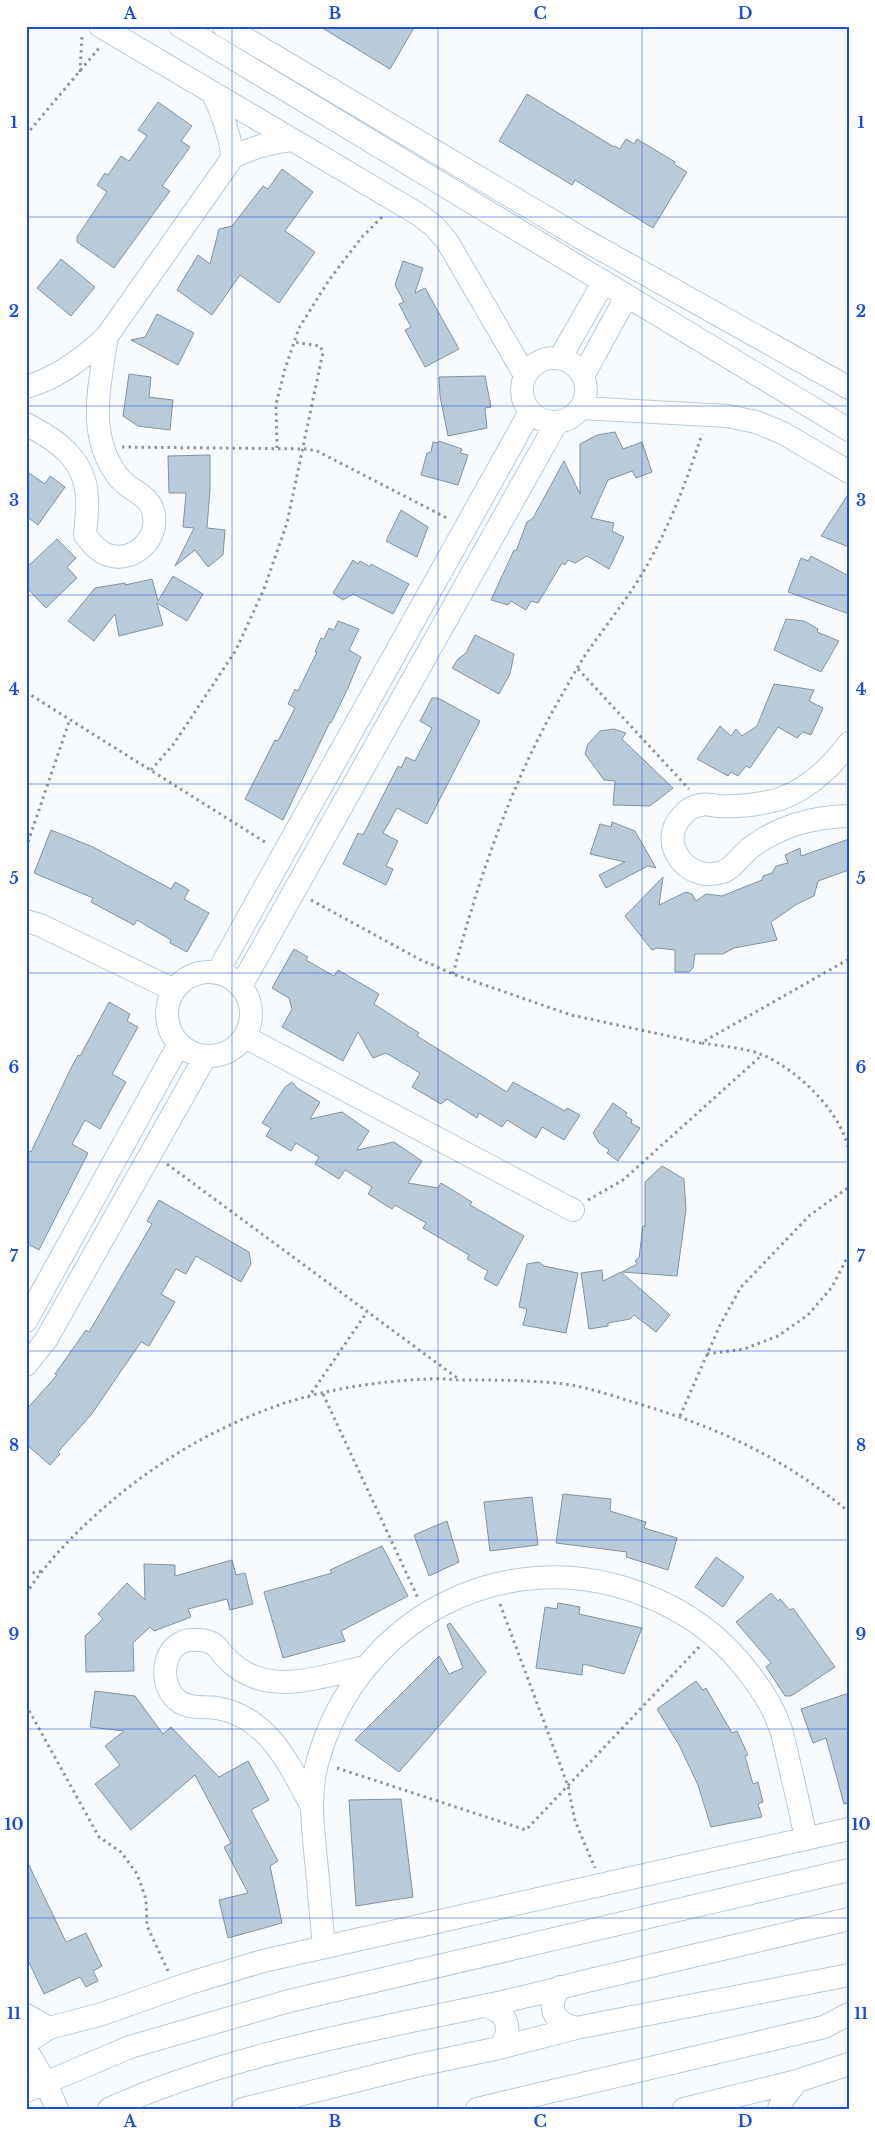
<svg xmlns="http://www.w3.org/2000/svg" width="875" height="2135" font-family="'Libre Baskerville',serif">
	<rect width="100%" height="100%" fill="#f7fbfe"/>
	<path fill="#b8cbdb" stroke="#8193a2" d="M 319,26 L 415,26 L 390,69 Z
		M 527,94 L 614,147 L 615,146 L 620,149 L 626,139 L 634,144 L 637,139 L 675,162 L 674,164 L 687,172 L 653,228 L 575,180 L 572,185 L 499,141 Z
		M 158,102 L 192,126 L 181,141 L 190,147 L 162,186 L 170,191 L 114,268 L 77,242 L 77,237 L 107,192 L 97,185 L 105,173 L 108,175 L 121,156 L 129,161 L 147,136 L 138,130 Z
		M 282,169 L 313,192 L 285,231 L 315,252 L 279,303 L 240,275 L 212,315 L 177,290 L 198,255 L 210,264 L 219,229 L 232,226 L 263,186 L 268,189 Z
		M 61,259 L 95,287 L 71,316 L 37,288 Z
		M 403,261 L 423,268 L 415,293 L 425,288 L 459,349 L 425,367 L 405,330 L 411,327 L 399,304 L 404,302 L 395,285 Z
		M 157,314 L 194,333 L 178,365 L 131,340 L 145,337 Z
		M 129,374 L 151,377 L 149,397 L 173,400 L 170,430 L 138,426 L 123,416 Z
		M 485,376 L 491,407 L 485,408 L 487,428 L 448,436 L 440,396 L 439,377 Z
		M 615,432 L 623,449 L 642,442 L 652,472 L 636,478 L 632,471 L 608,480 L 591,518 L 614,523 L 612,531 L 624,537 L 609,569 L 587,556 L 575,563 L 568,560 L 565,565 L 562,563 L 538,603 L 531,601 L 526,610 L 511,601 L 508,605 L 491,600 L 514,550 L 516,551 L 527,522 L 533,518 L 564,461 L 580,494 L 580,444 L 597,435 Z
		M 439,441 L 462,449 L 460,453 L 468,455 L 458,485 L 421,475 L 427,453 L 431,452 L 433,442 L 438,443 Z
		M 210,455 L 210,489 L 207,528 L 225,530 L 223,555 L 208,567 L 195,550 L 175,566 L 194,528 L 183,527 L 186,493 L 169,493 L 168,456 Z
		M 26,471 L 45,484 L 50,476 L 65,487 L 38,525 L 26,516 Z
		M 849,493 L 849,547 L 821,536 Z
		M 401,510 L 428,527 L 417,557 L 386,541 Z
		M 57,539 L 76,558 L 67,567 L 77,578 L 46,608 L 26,587 L 26,568 Z
		M 811,556 L 849,576 L 849,614 L 788,592 L 801,558 L 808,561 Z
		M 353,560 L 358,564 L 360,561 L 370,567 L 371,564 L 409,584 L 393,614 L 353,594 L 343,600 L 333,593 Z
		M 173,576 L 203,594 L 187,621 L 157,603 L 163,625 L 119,636 L 115,614 L 94,641 L 68,621 L 95,588 L 125,583 L 125,585 L 152,579 L 158,601 Z
		M 786,619 L 804,621 L 818,629 L 817,632 L 839,641 L 821,672 L 774,650 Z
		M 338,621 L 359,629 L 349,650 L 361,657 L 348,688 L 331,723 L 330,722 L 283,820 L 245,799 L 275,740 L 278,741 L 295,708 L 288,704 L 295,689 L 298,691 L 317,652 L 315,652 L 321,638 L 324,639 L 329,628 L 334,630 Z
		M 475,635 L 514,654 L 510,674 L 499,694 L 452,668 L 458,659 L 466,653 Z
		M 774,684 L 814,690 L 809,701 L 823,708 L 811,735 L 803,732 L 797,738 L 778,727 L 750,768 L 746,766 L 738,776 L 731,772 L 728,776 L 697,759 L 720,726 L 731,736 L 736,729 L 742,736 L 757,726 Z
		M 432,698 L 438,698 L 480,721 L 427,824 L 397,808 L 383,833 L 398,841 L 386,866 L 393,869 L 386,885 L 343,864 L 358,833 L 363,835 L 398,766 L 401,768 L 406,757 L 415,761 L 432,728 L 420,721 Z
		M 614,729 L 626,733 L 622,739 L 673,788 L 650,806 L 613,805 L 615,781 L 604,780 L 585,754 L 588,744 L 600,731 Z
		M 612,822 L 635,831 L 656,868 L 648,866 L 606,888 L 599,875 L 625,862 L 590,854 L 600,824 L 611,827 Z
		M 51,830 L 93,847 L 171,889 L 175,882 L 189,890 L 184,899 L 209,913 L 187,952 L 170,943 L 171,940 L 137,920 L 134,925 L 91,902 L 93,898 L 34,873 Z
		M 849,839 L 849,870 L 818,881 L 814,896 L 797,904 L 771,922 L 777,940 L 734,948 L 723,954 L 695,954 L 693,968 L 689,972 L 675,972 L 675,950 L 657,948 L 652,950 L 625,916 L 663,877 L 659,905 L 686,892 L 692,894 L 696,901 L 706,894 L 722,896 L 762,880 L 763,876 L 772,873 L 776,866 L 788,863 L 785,855 L 800,848 L 801,856 Z
		M 294,949 L 308,957 L 306,960 L 334,976 L 338,970 L 379,994 L 374,1004 L 419,1033 L 417,1036 L 507,1092 L 513,1082 L 565,1111 L 567,1108 L 580,1115 L 564,1140 L 542,1127 L 536,1138 L 507,1120 L 502,1127 L 479,1113 L 477,1118 L 447,1099 L 441,1104 L 412,1087 L 420,1073 L 386,1053 L 373,1058 L 358,1032 L 343,1061 L 282,1027 L 292,1009 L 289,998 L 272,988 Z
		M 109,1002 L 130,1014 L 127,1021 L 138,1027 L 112,1074 L 126,1082 L 100,1129 L 85,1120 L 72,1144 L 88,1153 L 39,1250 L 26,1243 L 26,1149 L 31,1152 L 71,1068 L 78,1055 L 80,1056 Z
		M 292,1082 L 297,1088 L 320,1102 L 310,1119 L 342,1112 L 369,1131 L 357,1150 L 394,1142 L 422,1161 L 408,1183 L 438,1188 L 441,1183 L 472,1202 L 470,1205 L 524,1236 L 497,1286 L 484,1279 L 488,1271 L 467,1259 L 469,1255 L 423,1228 L 426,1223 L 395,1205 L 392,1209 L 368,1194 L 372,1187 L 345,1170 L 339,1179 L 315,1164 L 319,1157 L 296,1143 L 291,1151 L 266,1136 L 271,1128 L 262,1123 L 285,1087 Z
		M 613,1103 L 627,1113 L 625,1115 L 632,1120 L 631,1123 L 640,1128 L 618,1161 L 607,1153 L 609,1150 L 599,1143 L 593,1133 Z
		M 662,1166 L 684,1179 L 686,1210 L 677,1276 L 622,1272 L 637,1264 L 635,1261 L 639,1258 L 643,1226 L 645,1226 L 645,1182 Z
		M 159,1200 L 249,1252 L 251,1264 L 241,1282 L 196,1256 L 186,1274 L 176,1269 L 161,1294 L 175,1302 L 149,1346 L 141,1342 L 91,1415 L 58,1452 L 60,1454 L 50,1465 L 26,1444 L 26,1410 L 57,1375 L 55,1374 L 86,1330 L 89,1332 L 152,1224 L 147,1221 Z
		M 539,1262 L 544,1266 L 578,1273 L 566,1333 L 523,1325 L 527,1309 L 519,1307 L 527,1264 Z
		M 602,1270 L 603,1281 L 621,1272 L 670,1315 L 656,1332 L 634,1315 L 630,1319 L 608,1323 L 608,1326 L 589,1329 L 581,1273 Z
		M 563,1494 L 611,1499 L 610,1511 L 646,1522 L 644,1528 L 677,1538 L 668,1570 L 626,1557 L 627,1552 L 556,1543 Z
		M 532,1497 L 538,1545 L 490,1551 L 484,1502 Z
		M 447,1521 L 459,1562 L 429,1576 L 414,1535 Z
		M 382,1546 L 408,1596 L 341,1631 L 345,1641 L 283,1658 L 264,1592 L 332,1573 L 330,1570 Z
		M 716,1557 L 744,1577 L 723,1607 L 695,1587 Z
		M 232,1560 L 236,1575 L 245,1573 L 253,1604 L 230,1610 L 227,1599 L 188,1609 L 191,1617 L 154,1631 L 150,1627 L 133,1643 L 134,1671 L 86,1672 L 85,1636 L 103,1619 L 98,1614 L 127,1583 L 145,1600 L 144,1564 L 175,1565 L 175,1576 Z
		M 771,1593 L 778,1601 L 780,1599 L 790,1610 L 793,1608 L 835,1667 L 791,1696 L 785,1696 L 766,1667 L 771,1663 L 736,1622 Z
		M 558,1603 L 580,1607 L 579,1614 L 642,1628 L 624,1674 L 583,1664 L 582,1675 L 536,1668 L 545,1607 L 557,1609 Z
		M 450,1623 L 486,1672 L 399,1772 L 355,1740 L 439,1656 L 449,1674 L 463,1668 L 447,1625 Z
		M 696,1681 L 703,1690 L 706,1688 L 732,1733 L 737,1731 L 748,1755 L 745,1756 L 753,1784 L 758,1782 L 763,1802 L 758,1804 L 762,1817 L 711,1827 L 698,1785 L 679,1745 L 657,1709 Z
		M 95,1691 L 135,1696 L 163,1734 L 171,1727 L 219,1777 L 248,1761 L 269,1800 L 251,1810 L 278,1861 L 270,1866 L 282,1923 L 228,1938 L 219,1900 L 248,1893 L 224,1847 L 231,1843 L 195,1775 L 131,1830 L 95,1784 L 120,1765 L 105,1746 L 124,1731 L 90,1727 Z
		M 849,1693 L 849,1803 L 844,1804 L 826,1738 L 813,1743 L 801,1709 Z
		M 401,1799 L 413,1897 L 356,1906 L 349,1800 Z
		M 26,1859 L 66,1942 L 86,1933 L 102,1966 L 93,1971 L 98,1981 L 86,1987 L 80,1977 L 44,1994 L 26,1956 Z"/>
	<g fill="none" stroke-linecap="round" stroke-linejoin="round">
		<defs>
			<path id="minor" d="M 100,26 L 418,214 L 434,226 L 447,241 L 525,375
				M 180,26 L 849,430
				M 224,26 L 581,238 L 849,388
				M 212,92 C 223,114 229,133 233,157
				M522 390a32 32 0 1 1 64 0a32 32 0 1 1-64 0Z
				M 560,358 L 603,283
				M 583,376 L 626,297
				M 26,387 C 58,378 84,358 107,336 L 233,157 C 253,147 271,142 293,140
				M 581,408 L 727,416 L 756,422 L 783,433 L 849,472
				M 26,424 C 57,440 85,459 87,497 C 88,509 86,523 85,535 C 92,544 100,554 112,556 C 136,561 158,538 154,515 C 151,495 132,492 121,480 C 85,438 100,385 107,336
				M 849,743 C 830,769 801,796 768,802 C 753,805 736,807 719,806 C 713,806 707,803 701,805 C 693,806 687,810 682,816 C 656,843 688,884 722,872 C 733,869 741,855 750,848 C 780,826 811,817 849,816
				M 26,921 L 40,925 L 174,990
				M167 1014a42 42 0 1 1 84 0a42 42 0 1 1-84 0Z
				M 217,973 L 530,412
				M 241,986 L 557,422
				M 245,1037 L 573,1210
				M 26,1321 L 179,1044
				M 26,1365 L 46,1340 L 205,1057
				M 311,1805 C 289,1764 268,1717 217,1708 C 203,1706 185,1710 174,1697 C 156,1676 166,1636 198,1640 C 201,1640 206,1640 209,1642 C 217,1644 222,1655 228,1660 C 233,1665 240,1670 246,1673 C 281,1693 330,1674 365,1667
				M 324,1947 C 321,1918 319,1889 316,1860 C 313,1827 308,1793 318,1760 C 358,1619 504,1541 642,1594 C 676,1607 709,1628 733,1654 C 752,1675 771,1701 780,1727 C 784,1738 786,1751 789,1763 C 795,1788 801,1813 806,1839
				M 560,1987 C 546,2007 553,2022 576,2028
				M 485,2006 C 508,2012 514,2029 499,2048
				M 26,2015 L 49,2028
				M 26,2043 L 49,2028 L 102,2014 L 190,1983 L 263,1961 L 849,1829
				M 26,2049 L 46,2083 L 57,2109
				M 26,2091 L 130,2047 L 289,2001 L 849,1870
				M 109,2109 C 228,2055 357,2033 483,2006 C 519,1999 555,1989 591,1980 C 677,1960 763,1939 849,1919
				M 243,2109 L 419,2065 L 499,2048 L 576,2028 L 849,1975
				M 477,2109 L 824,2027 L 849,2014
				M 684,2109 L 797,2081 L 849,2064
				M 779,2109 L 782,2101 L 797,2081"/>
		</defs>
		<use href="#minor" stroke="#b7cada" stroke-width="24"/>
		<path stroke="#8f9599" stroke-width="3" stroke-dasharray="2.5 4" stroke-linecap="butt" d="M 80,72 L 82,36
			M 26,135 L 100,47
			M 122,447 L 307,449 L 317,451 L 449,519
			M 277,448 L 276,404 L 285,369 L 299,328 L 329,280 L 362,237 L 383,216
			M 578,669 L 689,789
			M 26,692 L 268,844
			M 151,770 L 173,745 L 236,650 L 264,589 L 287,523 L 323,352 L 320,346 L 294,342
			M 26,848 L 70,719
			M 311,900 L 419,959 L 453,974 L 571,1015 L 701,1043 L 849,959
			M 453,974 C 477,885 506,798 550,716 C 561,697 572,676 584,657 C 604,627 628,599 646,567 C 670,525 687,480 702,434
			M 702,1043 C 720,1046 746,1048 763,1055 C 799,1071 840,1111 849,1150
			M 167,1164 L 460,1380
			M 588,1200 L 623,1180 L 762,1055
			M 707,1354 L 744,1349 L 778,1336 L 808,1315 L 832,1287 L 849,1254
			M 323,1394 L 418,1598
			M 308,1398 L 367,1312
			M 680,1416 L 720,1325 L 741,1287 L 810,1215 L 849,1187
			M 26,1574 L 43,1571
			M 26,1594 C 49,1558 82,1526 114,1499 C 163,1458 219,1426 279,1405 C 325,1389 380,1381 429,1379 C 440,1378 451,1380 462,1380 C 496,1380 530,1380 564,1384 C 588,1387 613,1396 636,1403 C 717,1427 783,1457 849,1512
			M 500,1604 L 568,1786 L 575,1821 L 595,1868
			M 26,1705 L 99,1837 L 121,1852 L 137,1874 L 146,1899 L 147,1926 L 168,1971
			M 337,1768 L 526,1830 L 699,1647"/>
		<use href="#minor" stroke="#fff" stroke-width="22"/>
	</g>
	<path fill="none" stroke="#1d4ed8" stroke-width="1" stroke-opacity="0.55" d="M 232,26 L 232,2109M 438,26 L 438,2109M 642,26 L 642,2109M 26,217 L 849,217M 26,406 L 849,406M 26,595 L 849,595M 26,784 L 849,784M 26,973 L 849,973M 26,1162 L 849,1162M 26,1351 L 849,1351M 26,1540 L 849,1540M 26,1729 L 849,1729M 26,1918 L 849,1918"/>
	<rect width="875" height="2135" fill="none" stroke="#ffffff" stroke-width="55"/>
	<rect x="28" y="28" width="820" height="2080" fill="none" stroke="#1d4ed8" stroke-width="2"/>
	<g font-size="16" text-anchor="middle" font-weight="bold" fill="#1d4ed8">
		<text x="130" y="19">A</text>
		<text x="335" y="19">B</text>
		<text x="540" y="19">C</text>
		<text x="745" y="19">D</text>
		<text x="14" y="128">1</text>
		<text x="861" y="128">1</text>
		<text x="14" y="317">2</text>
		<text x="861" y="317">2</text>
		<text x="14" y="506">3</text>
		<text x="861" y="506">3</text>
		<text x="14" y="695">4</text>
		<text x="861" y="695">4</text>
		<text x="14" y="884">5</text>
		<text x="861" y="884">5</text>
		<text x="14" y="1073">6</text>
		<text x="861" y="1073">6</text>
		<text x="14" y="1262">7</text>
		<text x="861" y="1262">7</text>
		<text x="14" y="1451">8</text>
		<text x="861" y="1451">8</text>
		<text x="14" y="1640">9</text>
		<text x="861" y="1640">9</text>
		<text x="14" y="1830">10</text>
		<text x="861" y="1830">10</text>
		<text x="14" y="2019">11</text>
		<text x="861" y="2019">11</text>
		<text x="130" y="2127">A</text>
		<text x="335" y="2127">B</text>
		<text x="540" y="2127">C</text>
		<text x="745" y="2127">D</text>
	</g>
</svg>
